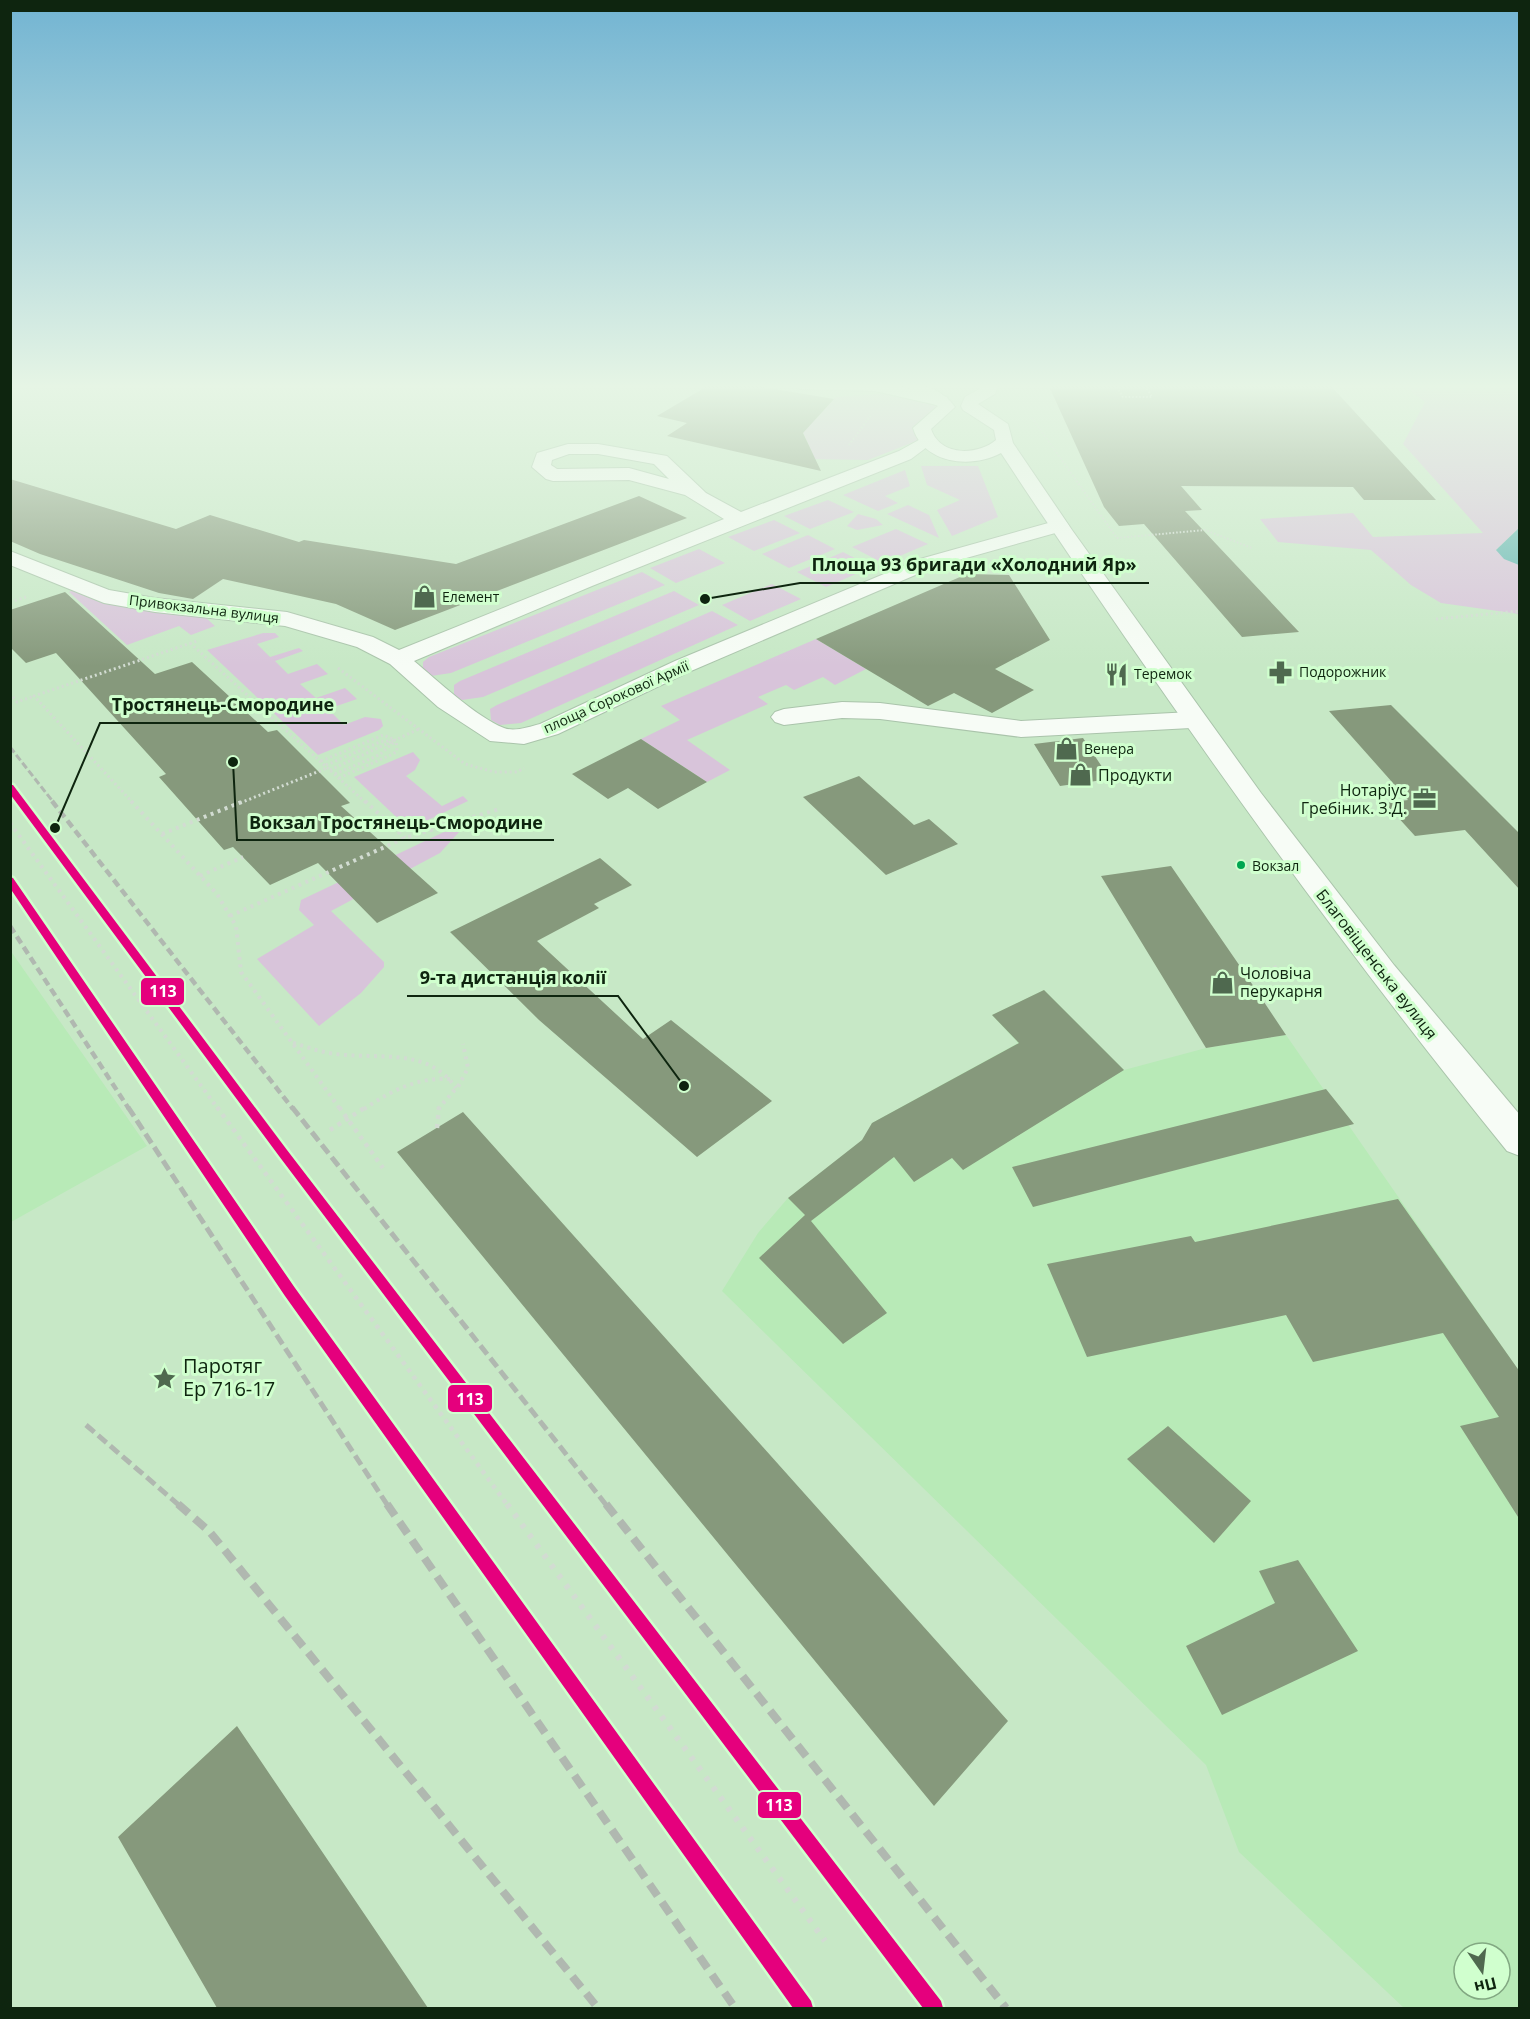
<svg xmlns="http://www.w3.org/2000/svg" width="1530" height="2019" font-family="'Open Sans',sans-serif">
	<rect width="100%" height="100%" fill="#c7e8c6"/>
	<path fill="#b8eab7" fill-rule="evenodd" d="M 10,950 L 147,1146 L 11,1222 L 10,1222 Z
		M 1044,990 L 1124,1070 L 1206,1048 L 1286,1035 L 1519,1371 L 1519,2008 L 1404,2008 L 1239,1852 L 1206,1765 L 722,1291 L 758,1233 L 788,1198 L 865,1138 L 872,1123 L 1018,1043 L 992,1015 ZM 1464,1953 L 1500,1953 L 1500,1989 L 1464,1989 Z"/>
	<path fill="#d8c4da" d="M 1402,384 L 1519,384 L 1519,528 L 1496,550 L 1519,565 L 1519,614 L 1441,603 L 1411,585 L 1371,550 L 1278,542 L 1260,519 L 1353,513 L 1373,537 L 1483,533 L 1403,444 L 1425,402 Z
		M 878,394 L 913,395 L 941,401 L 944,411 L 924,438 L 868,460 L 807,459 L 812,452 L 800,426 L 816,419 L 836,397 Z
		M 921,466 L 978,466 L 998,517 L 952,536 L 937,510 L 960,500 L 927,485 Z
		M 905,470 L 910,486 L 885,496 L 898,503 L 878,511 L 843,495 Z
		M 828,500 L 854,512 L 810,529 L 784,516 Z
		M 908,505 L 929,515 L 939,538 L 887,514 Z
		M 858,514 L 876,519 L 883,525 L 857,530 L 847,526 Z
		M 774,520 L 800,533 L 754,551 L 728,537 Z
		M 896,529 L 928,544 L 883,563 L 852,547 Z
		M 808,535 L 835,549 L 789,568 L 762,554 Z
		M 699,549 L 725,563 L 676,583 L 650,568 Z
		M 843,552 L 872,567 L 826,587 L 797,572 Z
		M 642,572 L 665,585 L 451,673 L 431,676 L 423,671 L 423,662 L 429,657 Z
		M 772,584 L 801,599 L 750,621 L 722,605 Z
		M 74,590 L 205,617 L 215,626 L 191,635 L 179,626 L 127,645 L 69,592 Z
		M 674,591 L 699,605 L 483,697 L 462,700 L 454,695 L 454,685 L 460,681 Z
		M 712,611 L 738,625 L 521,723 L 500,725 L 491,720 L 490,709 L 497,705 Z
		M 263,633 L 275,633 L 279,637 L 257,644 L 270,657 L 299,648 L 303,651 L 275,661 L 288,674 L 317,664 L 328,674 L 300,684 L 316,698 L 345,688 L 357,699 L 328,709 L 344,725 L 365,717 L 381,719 L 383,726 L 379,730 L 318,755 L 207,650 Z
		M 816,639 L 866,669 L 835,685 L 823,677 L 794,690 L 786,685 L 758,697 L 768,704 L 687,740 L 730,770 L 707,782 L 641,739 L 680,720 L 661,706 Z
		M 413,752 L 420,760 L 415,770 L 406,776 L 442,806 L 463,796 L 468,801 L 409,829 L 354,777 Z
		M 444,832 L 459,832 L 440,853 L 331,911 L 384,962 L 384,967 L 361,993 L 319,1026 L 257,959 L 314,925 L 299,910 L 301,900 Z"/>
	<path fill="#62b5b2" d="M 1519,528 L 1519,565 L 1504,559 L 1496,550 Z"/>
	<path fill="#86997c" d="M 711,384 L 744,384 L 834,399 L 803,433 L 821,471 L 667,436 L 687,423 L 657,416 Z
		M 1048,384 L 1329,384 L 1436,500 L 1364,500 L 1353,487 L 1181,486 L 1202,510 L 1185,511 L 1299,632 L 1242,637 L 1144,524 L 1119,526 L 1104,507 Z
		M 10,479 L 176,529 L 210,515 L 299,542 L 304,540 L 456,564 L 639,496 L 687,518 L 395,630 L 336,604 L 223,579 L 193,599 L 159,593 L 40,554 L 10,541 Z
		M 967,574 L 1009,575 L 1050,640 L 995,669 L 1034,690 L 992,713 L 954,693 L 928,706 L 816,639 Z
		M 65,592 L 155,674 L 192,662 L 268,732 L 277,730 L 350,803 L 341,806 L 438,893 L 377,923 L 318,863 L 270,885 L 233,847 L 224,850 L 159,777 L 166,774 L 56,653 L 26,663 L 10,647 L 10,610 Z
		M 1391,705 L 1520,834 L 1520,890 L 1465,830 L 1415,836 L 1385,803 L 1408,800 L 1329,711 Z
		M 1083,738 L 1110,779 L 1060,786 L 1034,744 Z
		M 641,739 L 707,782 L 658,809 L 628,788 L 608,799 L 572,774 Z
		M 859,776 L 914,825 L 929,819 L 958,844 L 886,875 L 803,797 Z
		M 600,858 L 632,885 L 594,904 L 599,908 L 537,941 L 643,1039 L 671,1020 L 772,1101 L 697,1157 L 539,1020 L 450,932 Z
		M 1171,866 L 1244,972 L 1286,1035 L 1206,1048 L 1101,876 Z
		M 1044,990 L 1124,1070 L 963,1170 L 952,1158 L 914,1182 L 894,1157 L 811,1221 L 887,1313 L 843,1344 L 759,1258 L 805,1215 L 788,1198 L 862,1140 L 872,1123 L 1019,1043 L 992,1015 Z
		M 1326,1089 L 1354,1124 L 1033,1207 L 1012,1167 Z
		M 463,1112 L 1008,1721 L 934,1806 L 397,1152 Z
		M 1398,1199 L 1520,1372 L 1520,1520 L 1460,1426 L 1499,1417 L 1443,1333 L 1313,1362 L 1286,1315 L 1087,1357 L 1047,1264 L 1191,1236 L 1195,1242 Z
		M 1168,1426 L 1251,1501 L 1214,1543 L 1127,1459 Z
		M 1298,1560 L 1358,1651 L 1222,1715 L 1186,1646 L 1275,1603 L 1259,1571 Z
		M 237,1726 L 428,2008 L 217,2008 L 118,1837 Z"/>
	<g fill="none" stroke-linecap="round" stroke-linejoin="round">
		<defs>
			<path id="minor" d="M 792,384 L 886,384 L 947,397 L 949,401 L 941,406 L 875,391 L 800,389 Z
				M 926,436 L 935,441 L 911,459 L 592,586 L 414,661 C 437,680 476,717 504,728 C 514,732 529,727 540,724 L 675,661 L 920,559 L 1059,520 L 1066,522 L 1069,526 L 1066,530 L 934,567 L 691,671 L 558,734 L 524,744 L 490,741 L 438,707 L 390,664 L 357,647 L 285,626 L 155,612 L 104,603 L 10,565 L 10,551 L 109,590 L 155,598 L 287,612 L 373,637 L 399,650 L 724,519 L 685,495 L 629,480 L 553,481 L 546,479 L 532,467 L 537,453 L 568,444 L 598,444 L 667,456 L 706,493 L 741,512 L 899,451 ZM 569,454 L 598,454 L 654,464 L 669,479 L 629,468 L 557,469 L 551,465 L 552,460 Z
				M 842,702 L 880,703 L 1021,721 L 1191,712 L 1200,715 L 1204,720 L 1200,725 L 1191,728 L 1021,737 L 880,719 L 842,718 L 784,725 L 775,722 L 771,717 L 775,712 L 784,709 Z"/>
			<path id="major" d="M 908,384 C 924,383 945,392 955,407 L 931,429 C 940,456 977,456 996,440 L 994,430 L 963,410 L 961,406 L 965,397 L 981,388 L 982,384 L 998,384 L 995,394 L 978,404 L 1008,424 L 1013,443 L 1072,530 L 1261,793 L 1394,965 L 1520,1115 L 1520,1156 L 1507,1151 C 1326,928 1160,694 1001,453 C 971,469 924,464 913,428 L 938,406 L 912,393 Z"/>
		</defs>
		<use href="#minor" stroke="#aac4ab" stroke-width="2"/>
		<use href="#major" stroke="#aac4ab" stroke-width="2"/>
		<path stroke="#d2dcd2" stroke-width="2" stroke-dasharray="1.5 2" stroke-linecap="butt" d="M 1115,384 L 1123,397 L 1152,397 L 1144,384
			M 1018,389 L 1031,384
			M 1032,418 L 1117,538 L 1205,530 L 1252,548
			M 849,445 L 871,415"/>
		<path stroke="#d2dcd2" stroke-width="3" stroke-dasharray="2 3" stroke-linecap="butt" d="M 10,602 L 26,597
			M 1436,619 L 1520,611
			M 190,643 L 366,803
			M 338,668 L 465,764 L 494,772 L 517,772 L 524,768
			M 10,693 L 17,702 L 34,696
			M 321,761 L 383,735 L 396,740
			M 326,765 L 380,742 L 395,740
			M 330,770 L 419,729
			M 335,774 L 379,755 L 394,742
			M 339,778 L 393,754 L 397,751 L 396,740
			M 133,803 L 34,696 L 197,641
			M 240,803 L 327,768"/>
		<path stroke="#d2dcd2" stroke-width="4" stroke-dasharray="3 4.5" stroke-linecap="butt" d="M 131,801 L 217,894 L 236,926 L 241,972 L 340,1109
			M 365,801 L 405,838
			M 10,823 L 218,1109
			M 162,834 L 244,801
			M 200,876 L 243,857
			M 230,916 L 405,838 L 499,809
			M 1244,972 L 1279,967
			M 293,1043 C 305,1046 317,1051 329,1053 C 373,1061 427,1045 456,1088
			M 364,1109 C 391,1091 417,1077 450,1079
			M 438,1109 L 459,1085 L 468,1068 L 463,1044"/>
		<path stroke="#d2dcd2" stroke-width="4.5" stroke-dasharray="4 5" stroke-linecap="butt" d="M 217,1107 L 508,1506
			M 339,1107 L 383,1168
			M 437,1128 L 439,1107
			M 330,1130 L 366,1107"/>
		<path stroke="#d2dcd2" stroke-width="6" stroke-dasharray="4.5 8" stroke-linecap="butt" d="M 507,1504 L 825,1941"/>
		<use href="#minor" fill="#f7fcf6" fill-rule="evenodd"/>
		<use href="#major" fill="#f7fcf6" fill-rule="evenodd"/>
		<path stroke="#b0b8b0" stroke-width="3" stroke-dasharray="7 3" stroke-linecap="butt" d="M 10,747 L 54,803"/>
		<path stroke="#b0b8b0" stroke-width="4.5" stroke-dasharray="8 4.5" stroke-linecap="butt" d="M 52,801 L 293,1109
			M 10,926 L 129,1109"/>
		<path stroke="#b0b8b0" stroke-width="5" stroke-dasharray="11 5" stroke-linecap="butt" d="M 128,1107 L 388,1506
			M 292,1107 L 607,1506
			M 86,1425 L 180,1506"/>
		<path stroke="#b0b8b0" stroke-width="8" stroke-dasharray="14 8" stroke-linecap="butt" d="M 178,1504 L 209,1531 L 598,2008
			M 387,1504 L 735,2008
			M 606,1504 L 1006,2008"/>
		<defs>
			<path id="rail-1" d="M 10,785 L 13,785 L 287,1150 L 941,2001 L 943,2008 L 923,2008 L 279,1156 L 10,794 Z
				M 10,877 L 13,878 L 295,1288 L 811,2001 L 813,2008 L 793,2008 L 285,1296 L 10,888 Z"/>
		</defs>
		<use href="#rail-1" stroke="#d0ffce" stroke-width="5"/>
		<use href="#rail-1" fill="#e5007d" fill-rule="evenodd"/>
	</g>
	<linearGradient id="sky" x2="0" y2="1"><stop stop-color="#72b4d2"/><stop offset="0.58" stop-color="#e6f5e5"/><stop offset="1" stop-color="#e6f5e5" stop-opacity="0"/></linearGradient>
	<rect width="1530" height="666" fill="url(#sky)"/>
	<defs>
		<symbol id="shop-bare" viewBox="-9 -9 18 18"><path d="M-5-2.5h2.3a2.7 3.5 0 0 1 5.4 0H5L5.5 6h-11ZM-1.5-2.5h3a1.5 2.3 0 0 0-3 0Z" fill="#4f694f" stroke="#d0ffce" stroke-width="2.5" paint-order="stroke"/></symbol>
		<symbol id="pharmacy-bare" viewBox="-9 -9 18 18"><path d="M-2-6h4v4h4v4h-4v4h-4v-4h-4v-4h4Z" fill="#4f694f" stroke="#d0ffce" stroke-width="2.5" paint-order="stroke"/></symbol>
		<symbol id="restaurant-bare" viewBox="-9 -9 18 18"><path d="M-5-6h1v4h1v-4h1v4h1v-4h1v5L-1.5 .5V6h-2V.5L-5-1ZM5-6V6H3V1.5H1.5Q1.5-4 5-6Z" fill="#4f694f" stroke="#d0ffce" stroke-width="2.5" paint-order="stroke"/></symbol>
		<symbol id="office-bare" viewBox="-9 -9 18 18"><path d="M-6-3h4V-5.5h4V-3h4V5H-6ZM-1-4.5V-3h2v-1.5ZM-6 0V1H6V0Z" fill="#4f694f" stroke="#d0ffce" stroke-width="2.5" paint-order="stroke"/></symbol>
		<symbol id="sight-bare" viewBox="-9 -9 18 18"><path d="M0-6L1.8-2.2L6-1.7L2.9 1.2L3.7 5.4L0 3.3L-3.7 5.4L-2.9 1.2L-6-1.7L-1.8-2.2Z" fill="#4f694f" stroke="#d0ffce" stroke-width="2.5" paint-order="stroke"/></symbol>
	</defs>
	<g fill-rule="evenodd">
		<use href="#shop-bare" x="408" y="580" width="33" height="33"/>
		<use href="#pharmacy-bare" x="1264" y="656" width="33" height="33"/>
		<use href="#restaurant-bare" x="1100" y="658" width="33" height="33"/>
		<use href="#shop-bare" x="1050" y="732" width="33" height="33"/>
		<use href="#shop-bare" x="1064" y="758" width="33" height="33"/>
		<use href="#office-bare" x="1408" y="782" width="33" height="33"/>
		<use href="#shop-bare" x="1206" y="966" width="33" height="33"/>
		<use href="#sight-bare" x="148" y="1362" width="33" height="33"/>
	</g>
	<circle fill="#00a651" stroke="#d0ffce" stroke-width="2" cx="1241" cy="865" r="5"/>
	<g text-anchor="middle" stroke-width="6" stroke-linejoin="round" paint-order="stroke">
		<g font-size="14" fill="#0e250f" stroke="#d0ffce" text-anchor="start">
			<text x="442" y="602">Елемент</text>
			<text x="1299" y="677">Подорожник</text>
			<text x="1134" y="679">Теремок</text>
			<text x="1084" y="754">Венера</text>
		</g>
		<g font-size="14" fill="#0e250f" stroke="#d0ffce">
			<text transform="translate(204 609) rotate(7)" y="5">Привокзальна вулиця</text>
			<text transform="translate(616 697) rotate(-24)" y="5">площа Сорокової Армії</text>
		</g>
		<g font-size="14" fill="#0e250f" stroke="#d0ffce" text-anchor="start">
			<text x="1252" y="871">Вокзал</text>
		</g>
		<g font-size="16" fill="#0e250f" stroke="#d0ffce" text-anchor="start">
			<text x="1098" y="781">Продукти</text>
			<text x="1407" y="796" text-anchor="end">Нотаріус<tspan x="1407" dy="18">Гребіник. З.Д.</tspan></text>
			<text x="1240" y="979">Чоловіча<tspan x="1240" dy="18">перукарня</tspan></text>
		</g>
		<g font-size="16" fill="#0e250f" stroke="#d0ffce">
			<text transform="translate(1377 964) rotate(52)" y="6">Благовіщенська вулиця</text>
		</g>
		<g font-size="20" fill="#0e250f" stroke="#d0ffce" text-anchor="start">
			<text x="183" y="1373">Паротяг<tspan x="183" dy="23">Ер 716-17</tspan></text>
		</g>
	</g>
	<path fill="none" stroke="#0e250f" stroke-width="2" d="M705 599L800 583H1149M55 828L100 723H347M233 762L237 840H554M684 1086L618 996H407"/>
	<g fill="#0e250f" stroke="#d0ffce" stroke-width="2">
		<circle cx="705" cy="599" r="6"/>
		<circle cx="55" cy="828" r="6"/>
		<circle cx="233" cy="762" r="6"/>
		<circle cx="684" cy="1086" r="6"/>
	</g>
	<g font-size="18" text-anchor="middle" font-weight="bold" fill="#0e250f" stroke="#d0ffce" stroke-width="6" stroke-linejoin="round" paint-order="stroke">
		<text x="974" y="571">Площа 93 бригади «Холодний Яр»</text>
		<text x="223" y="711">Тростянець-Смородине</text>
		<text x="396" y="829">Вокзал Тростянець-Смородине</text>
		<text x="513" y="984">9-та дистанція колії</text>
	</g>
	<g stroke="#d0ffce" stroke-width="2">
		<rect x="140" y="977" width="45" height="29" rx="6" fill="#e5007d"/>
		<rect x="447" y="1384" width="46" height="29" rx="6" fill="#e5007d"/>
		<rect x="757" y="1791" width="45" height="28" rx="6" fill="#e5007d"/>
	</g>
	<g font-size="16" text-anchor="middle" font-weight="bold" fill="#fff">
		<text x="163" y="997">113</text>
		<text x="470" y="1405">113</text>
		<text x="779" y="1811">113</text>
	</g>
	<rect width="1530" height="2019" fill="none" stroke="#0e250f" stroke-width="24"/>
	<g transform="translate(1482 1971) rotate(166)"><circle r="28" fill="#d0ffce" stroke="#82a882" stroke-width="1.5"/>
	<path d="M0-4.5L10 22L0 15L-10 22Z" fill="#4f694f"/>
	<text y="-9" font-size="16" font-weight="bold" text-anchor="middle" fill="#0e250f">Пн</text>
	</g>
</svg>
